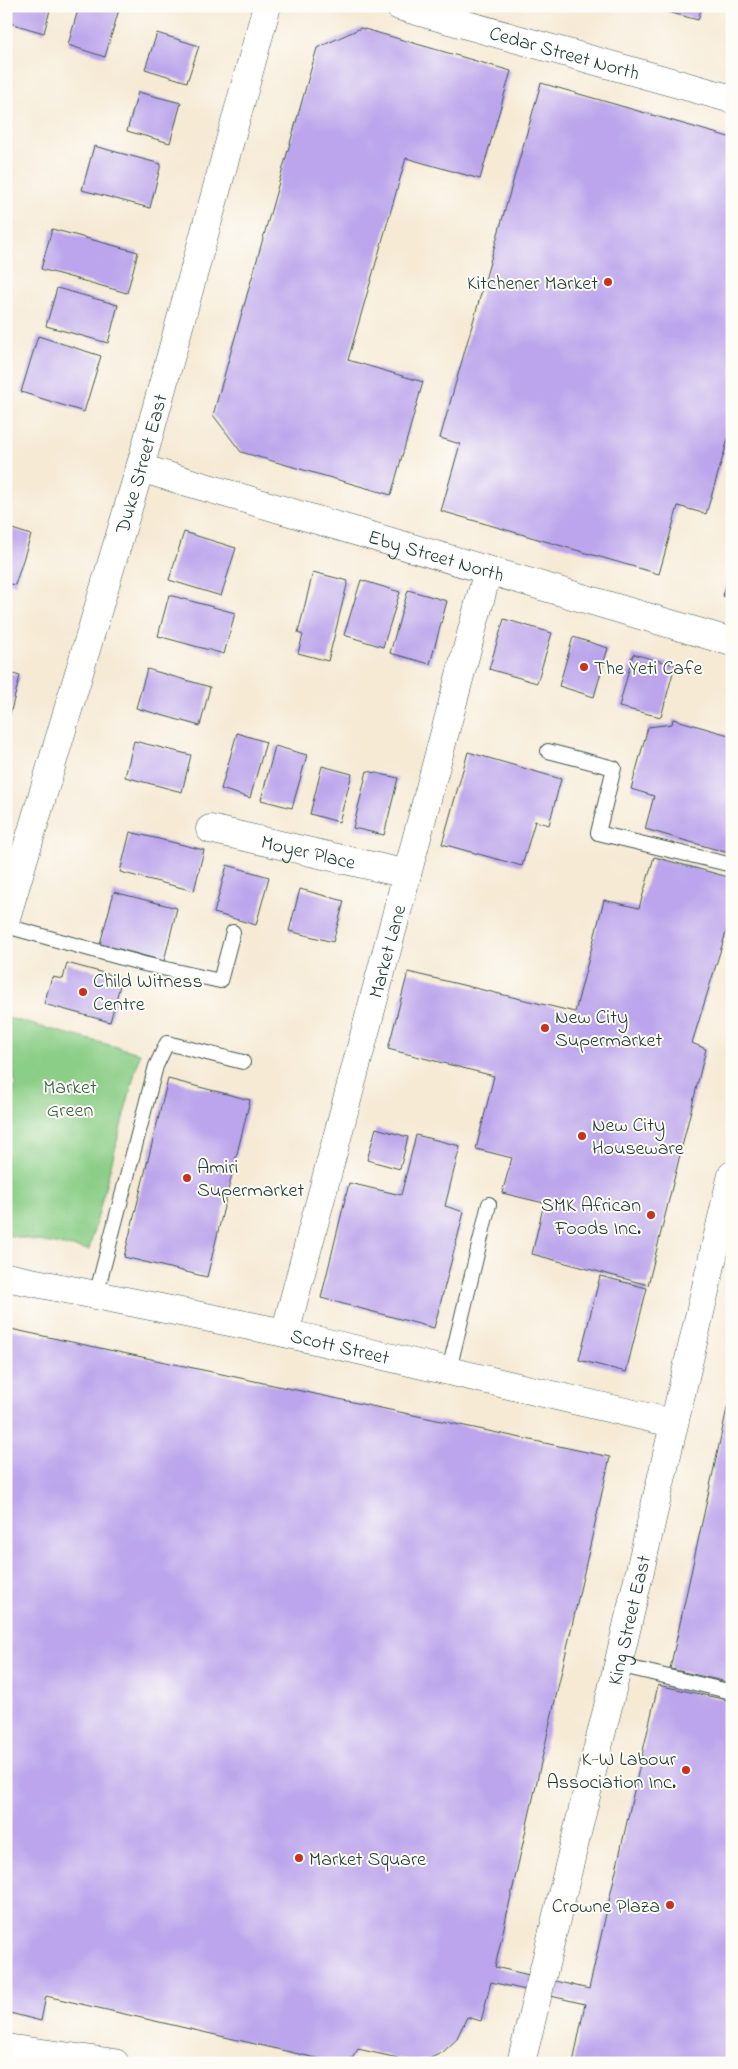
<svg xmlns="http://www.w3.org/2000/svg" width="738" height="2069" font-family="'Indie Flower',sans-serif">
	<rect width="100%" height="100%" fill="#fdfcf7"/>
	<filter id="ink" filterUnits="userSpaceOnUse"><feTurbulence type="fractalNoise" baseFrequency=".02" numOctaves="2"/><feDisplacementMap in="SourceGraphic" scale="10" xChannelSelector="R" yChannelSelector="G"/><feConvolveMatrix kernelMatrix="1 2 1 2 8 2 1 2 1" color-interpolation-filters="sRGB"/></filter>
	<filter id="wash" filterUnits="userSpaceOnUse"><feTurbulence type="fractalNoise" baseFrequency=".0096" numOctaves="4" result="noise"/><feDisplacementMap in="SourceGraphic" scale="20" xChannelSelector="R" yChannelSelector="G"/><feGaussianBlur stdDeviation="1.12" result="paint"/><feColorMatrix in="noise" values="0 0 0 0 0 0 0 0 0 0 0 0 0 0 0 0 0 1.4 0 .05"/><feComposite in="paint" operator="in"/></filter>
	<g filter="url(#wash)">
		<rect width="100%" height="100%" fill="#f6ead5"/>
		<path fill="#8bce87" stroke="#55865e" d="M 8,1018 L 140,1053 L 89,1250 L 6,1235 L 6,1122 L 15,1085 Z"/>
		<g id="blocks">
			<path fill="#bca5ec" d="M 8,6 L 51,6 L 44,33 L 6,22 Z
				M 79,6 L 120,6 L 105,57 L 68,45 Z
				M 654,6 L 702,6 L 698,20 L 653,8 Z
				M 361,28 L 511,71 L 480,179 L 406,158 L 348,360 L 423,382 L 391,495 L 241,452 L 213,415 L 317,48 Z
				M 157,33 L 199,46 L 187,82 L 145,69 Z
				M 541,83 L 732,138 L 732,426 L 706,514 L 678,506 L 659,574 L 441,511 L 460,444 L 440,438 Z
				M 138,92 L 181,103 L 170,143 L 127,131 Z
				M 94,146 L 161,164 L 150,208 L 82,190 Z
				M 52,229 L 138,252 L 127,293 L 41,269 Z
				M 57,288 L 118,305 L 108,343 L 46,326 Z
				M 38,336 L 101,356 L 84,412 L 21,392 Z
				M 6,527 L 31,535 L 15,585 L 6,583 Z
				M 184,532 L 236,548 L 221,596 L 169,580 Z
				M 731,567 L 732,567 L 732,598 L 723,596 Z
				M 313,572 L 348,581 L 328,661 L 298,653 L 303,635 L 298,633 Z
				M 361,580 L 400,592 L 383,647 L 344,635 Z
				M 408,590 L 447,601 L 430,664 L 390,653 Z
				M 169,595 L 235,613 L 224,654 L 158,636 Z
				M 504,619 L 552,633 L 537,683 L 489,669 Z
				M 573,637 L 608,648 L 594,697 L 559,686 Z
				M 633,654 L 675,665 L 661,717 L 619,707 Z
				M 147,669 L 210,687 L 200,726 L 136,708 Z
				M 6,672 L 20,676 L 7,726 L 6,725 Z
				M 673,719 L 732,736 L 732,854 L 645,829 L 654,796 L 631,789 L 648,727 L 672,724 Z
				M 237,733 L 266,742 L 250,798 L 221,789 Z
				M 134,741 L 191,755 L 182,792 L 125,777 Z
				M 275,746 L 307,755 L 292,808 L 261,800 Z
				M 468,752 L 561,779 L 549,825 L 535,821 L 522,866 L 442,844 Z
				M 322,766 L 352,774 L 339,822 L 310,814 Z
				M 367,771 L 398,778 L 384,835 L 353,828 Z
				M 130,832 L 204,850 L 194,891 L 120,872 Z
				M 654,857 L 732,878 L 732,913 L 692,1043 L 706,1049 L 648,1285 L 532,1254 L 544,1203 L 502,1193 L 512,1158 L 476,1149 L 494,1076 L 388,1049 L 408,972 L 575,1012 L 604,900 L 639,908 Z
				M 227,865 L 269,877 L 256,925 L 214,913 Z
				M 300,889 L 344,901 L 333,942 L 289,931 Z
				M 114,892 L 177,908 L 164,961 L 100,944 Z
				M 67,963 L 122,978 L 110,1022 L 44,1004 L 52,977 L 63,979 Z
				M 168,1079 L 250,1100 L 207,1277 L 124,1257 Z
				M 376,1128 L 408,1137 L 400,1169 L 367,1160 Z
				M 416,1135 L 460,1146 L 445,1206 L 464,1212 L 434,1328 L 321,1298 L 349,1183 L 401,1195 Z
				M 600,1276 L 647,1288 L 626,1372 L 579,1360 Z
				M 6,1328 L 610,1457 L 495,1967 L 589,1989 L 658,1685 L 732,1701 L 732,2063 L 573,2063 L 585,2004 L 491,1982 L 481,2021 L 467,2017 L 456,2040 L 443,2052 L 427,2060 L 411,2061 L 358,2049 L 349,2063 L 338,2063 L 46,1996 L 41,2021 L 6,2012 Z
				M 731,1390 L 732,1391 L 732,1683 L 670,1669 Z"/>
		</g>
	</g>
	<g filter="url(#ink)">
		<use href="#blocks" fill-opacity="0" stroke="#3f574c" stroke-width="1"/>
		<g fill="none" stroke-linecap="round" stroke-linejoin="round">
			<defs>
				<path id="lane" d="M 548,751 L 614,768 L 598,833 L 732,865
					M 6,926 L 144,964 L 220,981 L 233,932
					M 96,1295 L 156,1066 L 167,1043 L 243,1062
					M 449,1370 L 489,1204
					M 618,1665 L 732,1692"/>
				<g id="street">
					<path id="s1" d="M 399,6 L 732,99"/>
					<path id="s2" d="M 140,468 L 732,642"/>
					<path id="s3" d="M 210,829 L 407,874"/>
					<path id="s4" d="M 6,918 L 140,468 L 267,6"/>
					<path id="s5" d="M 6,1277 L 285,1333 L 673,1423"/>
					<path id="s6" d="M 285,1333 L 488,570"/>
				</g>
				<g id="secondary">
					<path d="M 6,2048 L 115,2063"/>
					<path id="s7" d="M 521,2063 L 618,1665 L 732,1175"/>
				</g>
			</defs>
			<use href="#lane" stroke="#3f574c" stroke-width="16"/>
			<use href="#street" stroke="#3f574c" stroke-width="29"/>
			<use href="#secondary" stroke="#3f574c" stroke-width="29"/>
			<use href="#lane" stroke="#fff" stroke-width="14"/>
			<use href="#street" stroke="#fff" stroke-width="28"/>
			<use href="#secondary" stroke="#fff" stroke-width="28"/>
		</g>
	</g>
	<g fill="#c8321e" stroke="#fdfcf7" stroke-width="2">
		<circle cx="608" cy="282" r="5"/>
		<circle cx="584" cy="667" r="5"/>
		<circle cx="83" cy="992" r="5"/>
		<circle cx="545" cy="1028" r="5"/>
		<circle cx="582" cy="1136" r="5"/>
		<circle cx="187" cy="1178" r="5"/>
		<circle cx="651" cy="1215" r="5"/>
		<circle cx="686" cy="1770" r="5"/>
		<circle cx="299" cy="1858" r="5"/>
		<circle cx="670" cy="1905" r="5"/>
	</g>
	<g text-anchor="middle" stroke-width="4" stroke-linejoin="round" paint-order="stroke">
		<g font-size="20" fill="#1f3d34" stroke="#fdfcf7">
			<text dy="7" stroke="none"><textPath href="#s1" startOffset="172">Cedar Street North</textPath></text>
			<text dy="7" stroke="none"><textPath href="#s4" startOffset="474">Duke Street East</textPath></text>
			<text dy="7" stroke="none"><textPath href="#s2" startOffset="309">Eby Street North</textPath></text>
			<text dy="7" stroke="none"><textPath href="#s3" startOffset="101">Moyer Place</textPath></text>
			<text dy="7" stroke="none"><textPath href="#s6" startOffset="395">Market Lane</textPath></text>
			<text dy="7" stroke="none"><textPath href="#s5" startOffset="341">Scott Street</textPath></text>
			<text dy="7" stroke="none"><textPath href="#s7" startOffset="456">King Street East</textPath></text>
		</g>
		<g font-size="20" fill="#1f3d34" stroke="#fdfcf7" text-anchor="start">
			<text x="598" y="289" text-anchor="end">Kitchener Market</text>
			<text x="594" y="674">The Yeti Cafe</text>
			<text x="93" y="987">Child Witness<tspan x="93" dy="23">Centre</tspan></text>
			<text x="555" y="1023">New City<tspan x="555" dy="23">Supermarket</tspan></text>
			<text x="592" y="1131">New City<tspan x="592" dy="23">Houseware</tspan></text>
			<text x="197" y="1173">Amiri<tspan x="197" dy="23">Supermarket</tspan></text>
			<text x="641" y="1211" text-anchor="end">SMK African<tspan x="641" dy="23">Foods Inc.</tspan></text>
			<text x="676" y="1765" text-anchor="end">K-W Labour<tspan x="676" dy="23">Association Inc.</tspan></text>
			<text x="309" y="1865">Market Square</text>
			<text x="660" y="1912" text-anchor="end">Crowne Plaza</text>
		</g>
		<g font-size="20" fill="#3a6149" stroke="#fdfcf7">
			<text x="70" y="1093">Market<tspan x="70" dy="23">Green</tspan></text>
		</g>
	</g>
	<rect width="738" height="2069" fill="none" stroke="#fdfcf7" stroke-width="25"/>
</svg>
